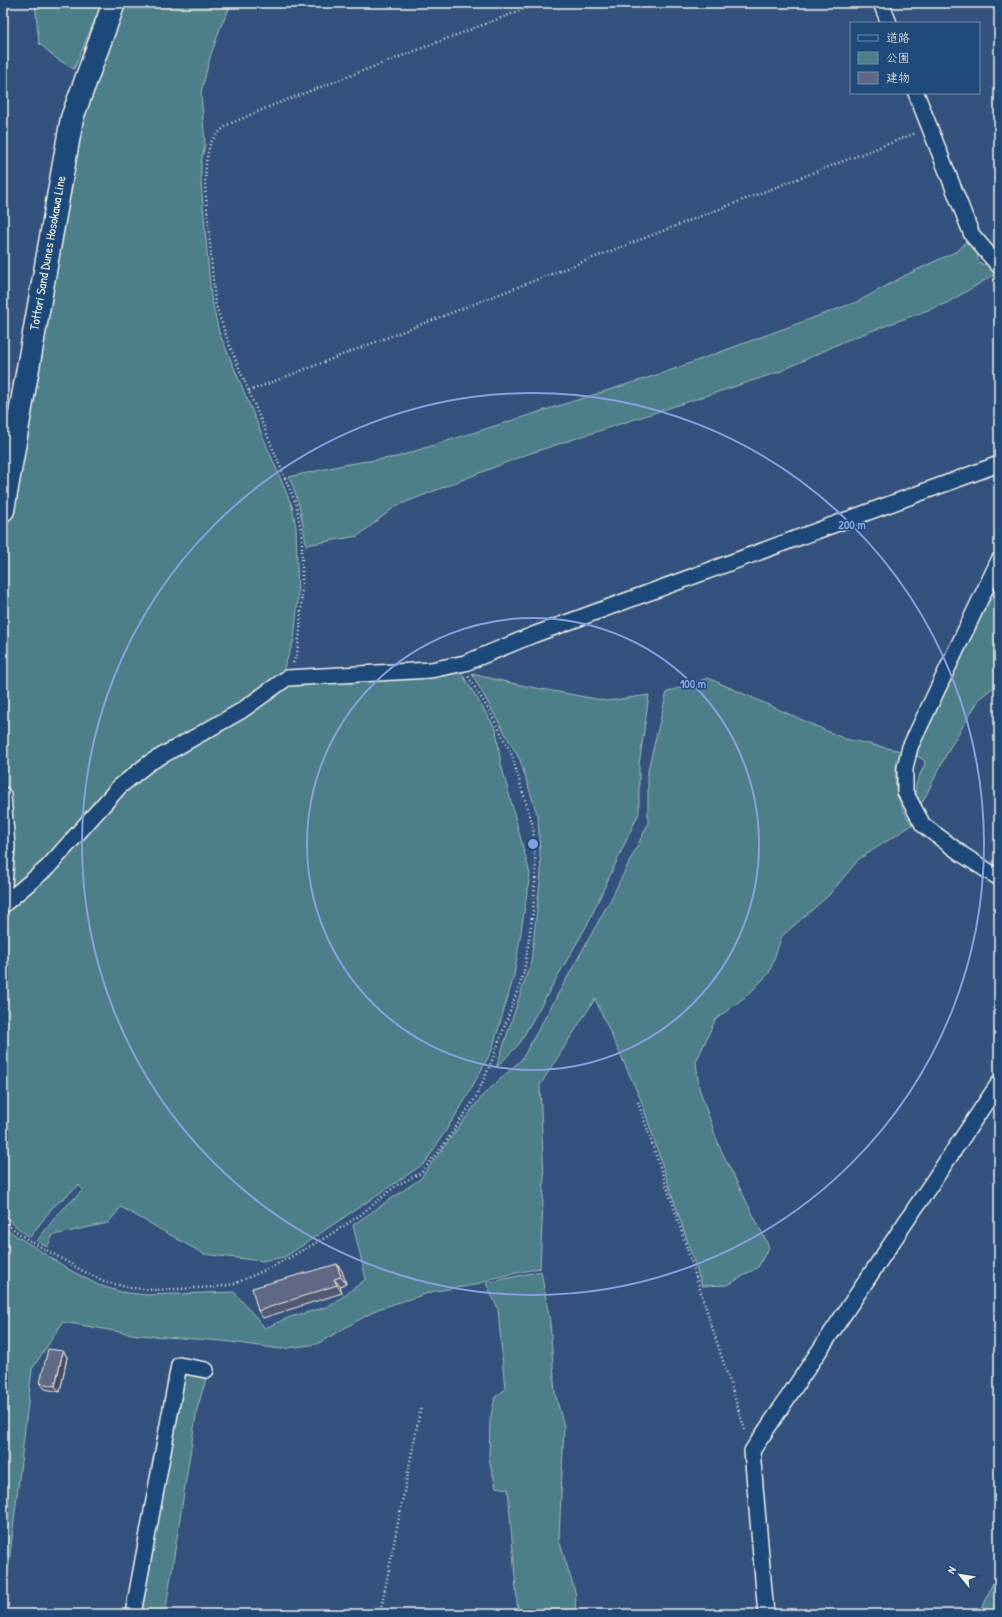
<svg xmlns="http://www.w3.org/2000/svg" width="1002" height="1617" font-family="'Patrick Hand','Klee One',sans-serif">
	<rect width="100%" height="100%" fill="#33537e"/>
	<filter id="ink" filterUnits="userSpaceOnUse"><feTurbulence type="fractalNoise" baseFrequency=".025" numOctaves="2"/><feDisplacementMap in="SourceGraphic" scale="8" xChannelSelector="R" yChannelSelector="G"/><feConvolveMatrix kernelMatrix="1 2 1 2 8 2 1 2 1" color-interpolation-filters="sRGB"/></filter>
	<g filter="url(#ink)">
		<path fill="#4e7f8a" stroke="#a1b8b9" d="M 35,3 L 102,3 L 74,69 L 57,59 L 39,43 Z
			M 122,3 L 232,3 L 221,26 L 211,54 L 201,92 L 205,144 L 201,163 L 201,182 L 211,297 L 219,332 L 292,506 L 296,527 L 298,599 L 294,640 L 283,671 L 263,692 L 153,754 L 48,861 L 6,896 L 7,800 L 3,770 L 3,553 L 74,148 Z
			M 969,238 L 977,250 L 978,261 L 982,264 L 988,265 L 997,273 L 947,303 L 847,340 L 779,372 L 525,455 L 396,506 L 358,536 L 306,545 C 303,521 299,499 289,477 L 348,464 L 396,457 L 666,372 L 859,301 L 906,275 L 959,250 Z
			M 999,572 L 999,683 L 980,698 L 949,749 L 920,807 C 911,788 917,781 925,764 L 924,760 L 917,756 L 916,753 Z
			M 459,669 L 496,729 L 501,764 L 530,874 L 514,976 L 492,1050 L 464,1102 L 425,1163 L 285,1257 L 261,1261 L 204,1254 L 121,1207 L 108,1223 L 53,1235 L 47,1247 L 37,1241 L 57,1215 L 83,1190 L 79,1185 L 52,1208 L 30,1237 C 19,1229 9,1223 3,1210 L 3,911 L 141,774 L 279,691 L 289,685 L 303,682 Z
			M 472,674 L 520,685 L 607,701 L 649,695 L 639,765 L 639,813 L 587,925 L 519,1044 L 496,1068 L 531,962 L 541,873 L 538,817 L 520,760 Z
			M 708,678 L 845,739 L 901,751 C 889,777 897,803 912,825 L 859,859 L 829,895 L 782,936 L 769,973 L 750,993 L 715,1020 L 696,1062 L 699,1088 L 719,1146 L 769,1247 L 758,1267 L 728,1285 L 702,1286 L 641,1100 L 595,999 L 540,1085 L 544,1180 L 540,1268 L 494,1278 L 475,1285 L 435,1291 L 378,1309 L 317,1344 L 281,1349 L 223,1341 L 138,1335 L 63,1322 L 32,1369 L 3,1614 L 3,1225 L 9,1231 L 70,1270 L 98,1285 L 121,1292 L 146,1295 L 234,1292 L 265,1328 L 290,1317 L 330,1306 L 366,1279 L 353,1225 L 420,1179 L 482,1096 L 522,1059 L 612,897 L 648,824 L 648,770 L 667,692 Z
			M 541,1271 L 550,1322 L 555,1393 L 564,1427 L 559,1540 L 576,1595 L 575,1614 L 518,1614 L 508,1489 L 496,1487 L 489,1459 L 490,1420 L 495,1397 L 505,1390 L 498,1309 L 486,1283 Z
			M 186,1371 L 206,1379 L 197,1409 L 165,1614 L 137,1614 L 184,1374 Z
			M 999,1568 L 999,1614 L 980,1614 Z"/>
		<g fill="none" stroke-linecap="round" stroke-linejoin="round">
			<defs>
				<path id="street" d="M 881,3 L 889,23
					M 916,93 L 972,235 L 999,266
					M 999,560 L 910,747 L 905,768 L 905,792 L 923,825 L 963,855 L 999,878
					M 3,795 L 7,847 L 3,898
					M 3,905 L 48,867 L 119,787 L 149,763 L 241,711 L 287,678 L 431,670 L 465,663 L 533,635 L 999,464
					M 133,1614 L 179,1365 L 206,1370
					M 766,1614 L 752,1451 L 999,1083"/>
				<path id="secondary" d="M 3,510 L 72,118 L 114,3"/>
			</defs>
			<use href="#street" stroke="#f4f1e8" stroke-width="18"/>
			<use href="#secondary" stroke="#f4f1e8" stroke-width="25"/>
			<path stroke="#f4f1e8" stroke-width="2.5" stroke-dasharray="1 3" stroke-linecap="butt" d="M 249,391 L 916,133
				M 293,663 L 297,654 L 300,631 L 302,588 L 302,536 L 296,504 L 229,344 L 215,303 L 205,185 L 206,162 L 210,144 L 216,135 L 227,125 L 271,106 L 540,3
				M 638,1102 L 674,1208 L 746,1433
				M 3,1217 L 9,1226 L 27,1239 L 83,1271 L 106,1282 L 131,1288 L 155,1290 L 217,1287 L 234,1284 L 276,1265 L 328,1236 L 359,1216 L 397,1185 L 421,1173 L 445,1143 L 476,1097 L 493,1058 L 524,973 L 533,911 L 536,869 L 533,826 L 511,753 L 490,712 L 468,676
				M 380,1614 L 421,1406"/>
			<use href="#street" stroke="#1f4a7a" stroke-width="15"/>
			<use href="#secondary" stroke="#1f4a7a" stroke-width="22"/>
		</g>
		<path fill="#535973" stroke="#f4f1e8" d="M 337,1264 L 342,1271 L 346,1284 L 340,1286 L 342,1293 L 263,1318 L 258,1311 Z
			M 63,1351 L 67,1357 L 60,1392 L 45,1389 L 40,1383 Z"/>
		<path fill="#44495e" stroke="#f4f1e8" d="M 337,1264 L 342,1271 L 346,1284 L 341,1277 Z
			M 334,1279 L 340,1286 L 342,1293 L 337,1285 Z
			M 63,1351 L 67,1357 L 60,1392 L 55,1386 Z"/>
		<path fill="#616886" stroke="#f4f1e8" d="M 337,1264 L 341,1277 L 334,1279 L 337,1285 L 258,1311 L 252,1288 Z
			M 48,1349 L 63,1351 L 55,1386 L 40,1383 Z"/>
	</g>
	<g fill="none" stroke="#88a0e0" stroke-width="2">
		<circle cx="533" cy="844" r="226"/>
		<circle cx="533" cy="844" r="451"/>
	</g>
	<g text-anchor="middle" stroke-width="3" stroke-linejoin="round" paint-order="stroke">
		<g font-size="13" fill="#f4f1e8" stroke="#1f4a7a">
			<text transform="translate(47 253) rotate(-80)" y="5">Tottori Sand Dunes Hosokawa Line</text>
		</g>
	</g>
	<circle cx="533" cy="844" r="6" fill="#88a0e0" stroke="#1f4a7a" stroke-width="2"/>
	<g font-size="12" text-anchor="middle" font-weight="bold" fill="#88a0e0" stroke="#1f4a7a" stroke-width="3" stroke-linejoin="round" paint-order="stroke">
		<text x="852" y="529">200 m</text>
		<text x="693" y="688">100 m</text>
	</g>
	<rect width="1002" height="1617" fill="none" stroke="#1f4a7a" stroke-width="16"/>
	<rect x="8" y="8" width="986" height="1601" fill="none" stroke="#f4f1e8" stroke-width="1.5" filter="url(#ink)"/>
	<rect x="850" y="22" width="130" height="72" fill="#1f4a7a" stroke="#748da6"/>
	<rect x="858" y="35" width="20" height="6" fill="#1f4a7a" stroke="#748da6"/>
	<text x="886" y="42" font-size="12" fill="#f4f1e8">道路</text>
	<rect x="858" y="52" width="20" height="12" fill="#4e7f8a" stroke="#748da6"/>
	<text x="886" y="62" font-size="12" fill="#f4f1e8">公園</text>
	<rect x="858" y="72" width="20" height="12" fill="#616886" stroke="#748da6"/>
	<text x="886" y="82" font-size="12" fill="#f4f1e8">建物</text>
	<g transform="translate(960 1575) rotate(300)" stroke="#1f4a7a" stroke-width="3" paint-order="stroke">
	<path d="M0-3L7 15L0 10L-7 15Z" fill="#f4f1e8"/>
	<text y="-6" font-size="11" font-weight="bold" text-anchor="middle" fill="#f4f1e8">N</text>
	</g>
</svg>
